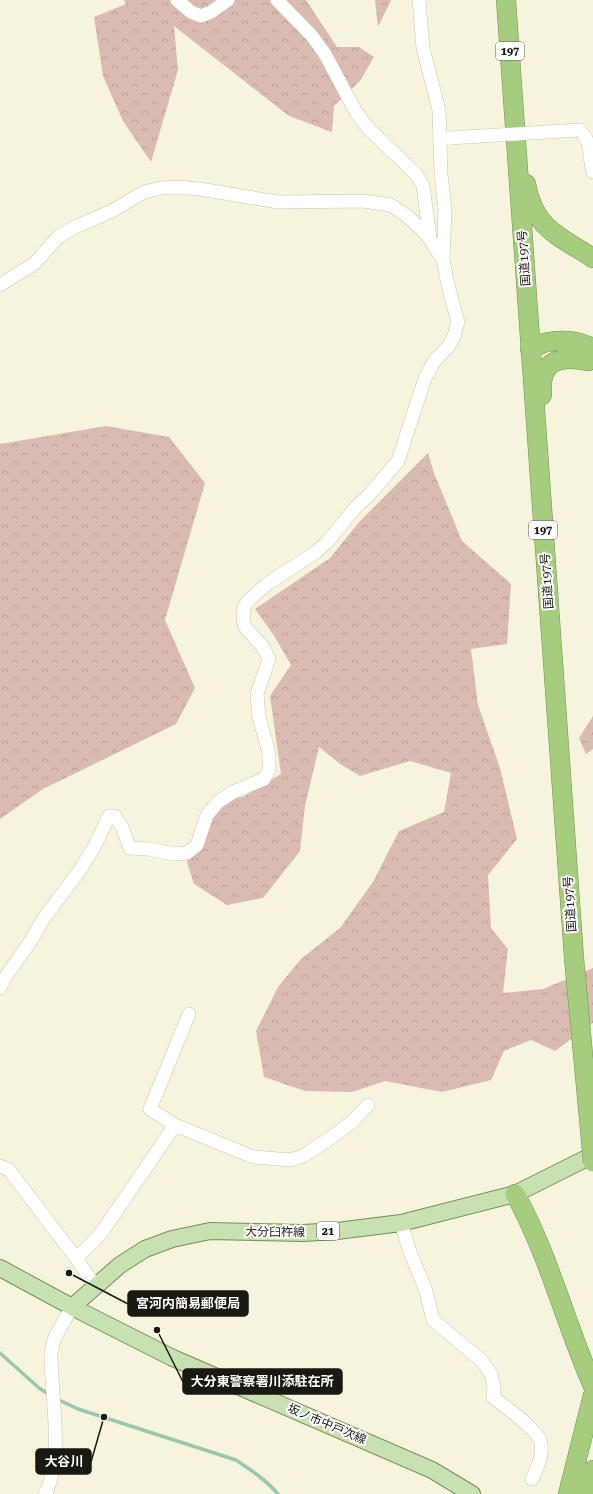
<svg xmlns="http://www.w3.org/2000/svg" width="593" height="1494" font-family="'Roboto Serif','Noto Sans JP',serif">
	<defs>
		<pattern id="forest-crowns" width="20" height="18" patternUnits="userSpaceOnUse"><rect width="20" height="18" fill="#dabbb1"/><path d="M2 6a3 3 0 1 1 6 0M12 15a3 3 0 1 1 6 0" fill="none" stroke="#baa097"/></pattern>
	</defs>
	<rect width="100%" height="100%" fill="#f7f4de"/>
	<path fill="url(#forest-crowns)" d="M 124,0 L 306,0 L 337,47 L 359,47 L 374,57 L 360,81 L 334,106 L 332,132 L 289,116 L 174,26 L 178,70 L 151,162 L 123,121 L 103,76 L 94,17 L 126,4 Z
		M 375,0 L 391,0 L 378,27 Z
		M 106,426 L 169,437 L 205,483 L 165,620 L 195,688 L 176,724 L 43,789 L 0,819 L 0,444 Z
		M 428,453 L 434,473 L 462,541 L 511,584 L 507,644 L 471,649 L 478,705 L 500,768 L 517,839 L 488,875 L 491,928 L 508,949 L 503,993 L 543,989 L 593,968 L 593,1023 L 555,1051 L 531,1040 L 504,1051 L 491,1080 L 442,1092 L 385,1081 L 352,1092 L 305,1091 L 264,1077 L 256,1031 L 278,987 L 301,959 L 340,928 L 373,882 L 399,831 L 444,812 L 451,773 L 410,761 L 360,776 L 340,764 L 319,747 L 305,806 L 300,851 L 263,898 L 227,905 L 194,884 L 187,862 L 207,803 L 243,797 L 281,774 L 270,696 L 291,665 L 273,634 L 255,609 L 330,558 L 360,521 Z
		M 593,716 L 593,749 L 586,754 L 579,738 Z"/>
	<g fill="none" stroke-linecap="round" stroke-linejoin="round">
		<path stroke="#98c7ae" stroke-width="3.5" d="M 0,1353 L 39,1388 L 50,1395
			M 57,1399 L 78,1409 L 236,1460 C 251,1470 266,1480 278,1494"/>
		<defs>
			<path id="minor" d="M 177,0 L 191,12 L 201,16 L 211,12 L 228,0
				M 277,0 L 312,36 L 325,54 L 356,112 L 368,128 L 416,174 L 423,186 L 430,239
				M 579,130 C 593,142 588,156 593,172
				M 0,285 L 35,263 L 59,236 L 75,227 L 112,211 L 144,192 L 161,188 L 178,187 L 200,189 L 278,202 L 363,201 L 391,205 L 407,216 L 420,228 L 430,239 L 443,260
				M 0,988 L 4,979 L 30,942 L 44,918 L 80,870 L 94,847 L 109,816 L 115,816 L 122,827 L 130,848 L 148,849 L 174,854 L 187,853 L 197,845 L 207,815 L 218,802 L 233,792 L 264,779 L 269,770 L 269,753 L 259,717 L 257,694 L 269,659 L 263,647 L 245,627 L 243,620 L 244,607 L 248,601 L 267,584 L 316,552 L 328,541 L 356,507 L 368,496 L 398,461 L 425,378 L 435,360 L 448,347 L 454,336 L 458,322 L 448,285 L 443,260 L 445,210 L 441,174 L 439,110 L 423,48 L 419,0
				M 189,1014 L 150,1109 L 175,1125 L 253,1157 L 290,1160 L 303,1156 L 332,1137 L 353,1121 L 368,1105
				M 0,1166 L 9,1170 L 76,1258 L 95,1286
				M 401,1223 L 410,1252 L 426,1291 L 433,1320 L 482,1361 L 491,1374 L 494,1388 L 493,1397 C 504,1406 540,1431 541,1444 C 543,1457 537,1468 532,1479
				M 76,1258 L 94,1241 L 104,1229 L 175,1125
				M 45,1494 C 65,1456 50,1394 51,1351 L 55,1337 L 72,1307"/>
			<path id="major" d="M 0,1268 L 72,1307 L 173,1358 L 432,1470 L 472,1494
				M 72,1307 L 120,1265 L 145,1249 L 172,1239 L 210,1231 L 303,1233 L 337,1231 L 401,1223 L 515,1194 L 593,1155"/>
			<path id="highway" d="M 506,0 L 574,958
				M 526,184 C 534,229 559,236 593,258
				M 530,349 C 536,347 542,343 548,342 C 562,339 580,341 593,348
				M 542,395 C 539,361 558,355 588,361
				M 515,1194 C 549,1255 565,1323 593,1386
				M 568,1494 L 593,1395
				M 587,1494 L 593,1470"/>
		</defs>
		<use href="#minor" stroke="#c8c5b0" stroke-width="14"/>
		<use href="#major" stroke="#748e57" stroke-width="18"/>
		<use href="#highway" stroke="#748e57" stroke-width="20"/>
		<use href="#minor" stroke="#fff" stroke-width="13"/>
		<use href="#major" stroke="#c8e1b1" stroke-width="16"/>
		<use href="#highway" stroke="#a4cd7d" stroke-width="19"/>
		<defs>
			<path id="minor-bridge" d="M 450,138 L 579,130"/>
			<path id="highway-bridge" d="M 574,958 L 593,1162"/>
		</defs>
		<use href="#minor-bridge" stroke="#c8c5b0" stroke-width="14" stroke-linecap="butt"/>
		<use href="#highway-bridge" stroke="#748e57" stroke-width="20" stroke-linecap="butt"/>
		<use href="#minor-bridge" stroke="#fff" stroke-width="13"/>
		<use href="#highway-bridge" stroke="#a4cd7d" stroke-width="19"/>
	</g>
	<g text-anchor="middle" stroke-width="4" stroke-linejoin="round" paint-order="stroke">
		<g fill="#fff" stroke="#5f5e58" stroke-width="1">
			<rect x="496" y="42" width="28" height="18" rx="3"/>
			<rect x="529" y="521" width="28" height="18" rx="3"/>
			<rect x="317" y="1222" width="22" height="18" rx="3"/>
		</g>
		<g font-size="11" font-weight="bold" fill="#1a1911">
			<text x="510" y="55">197</text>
			<text x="543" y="534">197</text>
			<text x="328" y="1235">21</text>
		</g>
		<g font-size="12" fill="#1a1911" stroke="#fff">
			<text transform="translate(524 258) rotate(-94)" y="4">国道197号</text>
			<text transform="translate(547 581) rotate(-94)" y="4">国道197号</text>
			<text transform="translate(570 904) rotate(-94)" y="4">国道197号</text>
			<text transform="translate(275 1232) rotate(1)" y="4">大分臼杵線</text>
			<text transform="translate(327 1424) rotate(23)" y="4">坂ノ市中戸次線</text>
		</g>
	</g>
	<path fill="none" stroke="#1a1911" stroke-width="1.5" d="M69 1273L128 1304M157 1330L183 1382M104 1417L91 1462"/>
	<g fill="#1a1911" stroke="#fff" stroke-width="1.5">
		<circle cx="69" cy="1273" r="4"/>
		<circle cx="157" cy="1330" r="4"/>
		<circle cx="104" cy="1417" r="4"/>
	</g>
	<g fill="#1a1911" stroke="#1a1911" stroke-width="1.5">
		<rect x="128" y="1291" width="120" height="25" rx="4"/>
		<rect x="183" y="1369" width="159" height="25" rx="4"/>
		<rect x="36" y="1449" width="55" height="25" rx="4"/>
	</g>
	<g font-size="13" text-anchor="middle" font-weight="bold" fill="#fff">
		<text x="188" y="1308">宮河内簡易郵便局</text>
		<text x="262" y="1386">大分東警察署川添駐在所</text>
		<text x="64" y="1466">大谷川</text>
	</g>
</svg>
